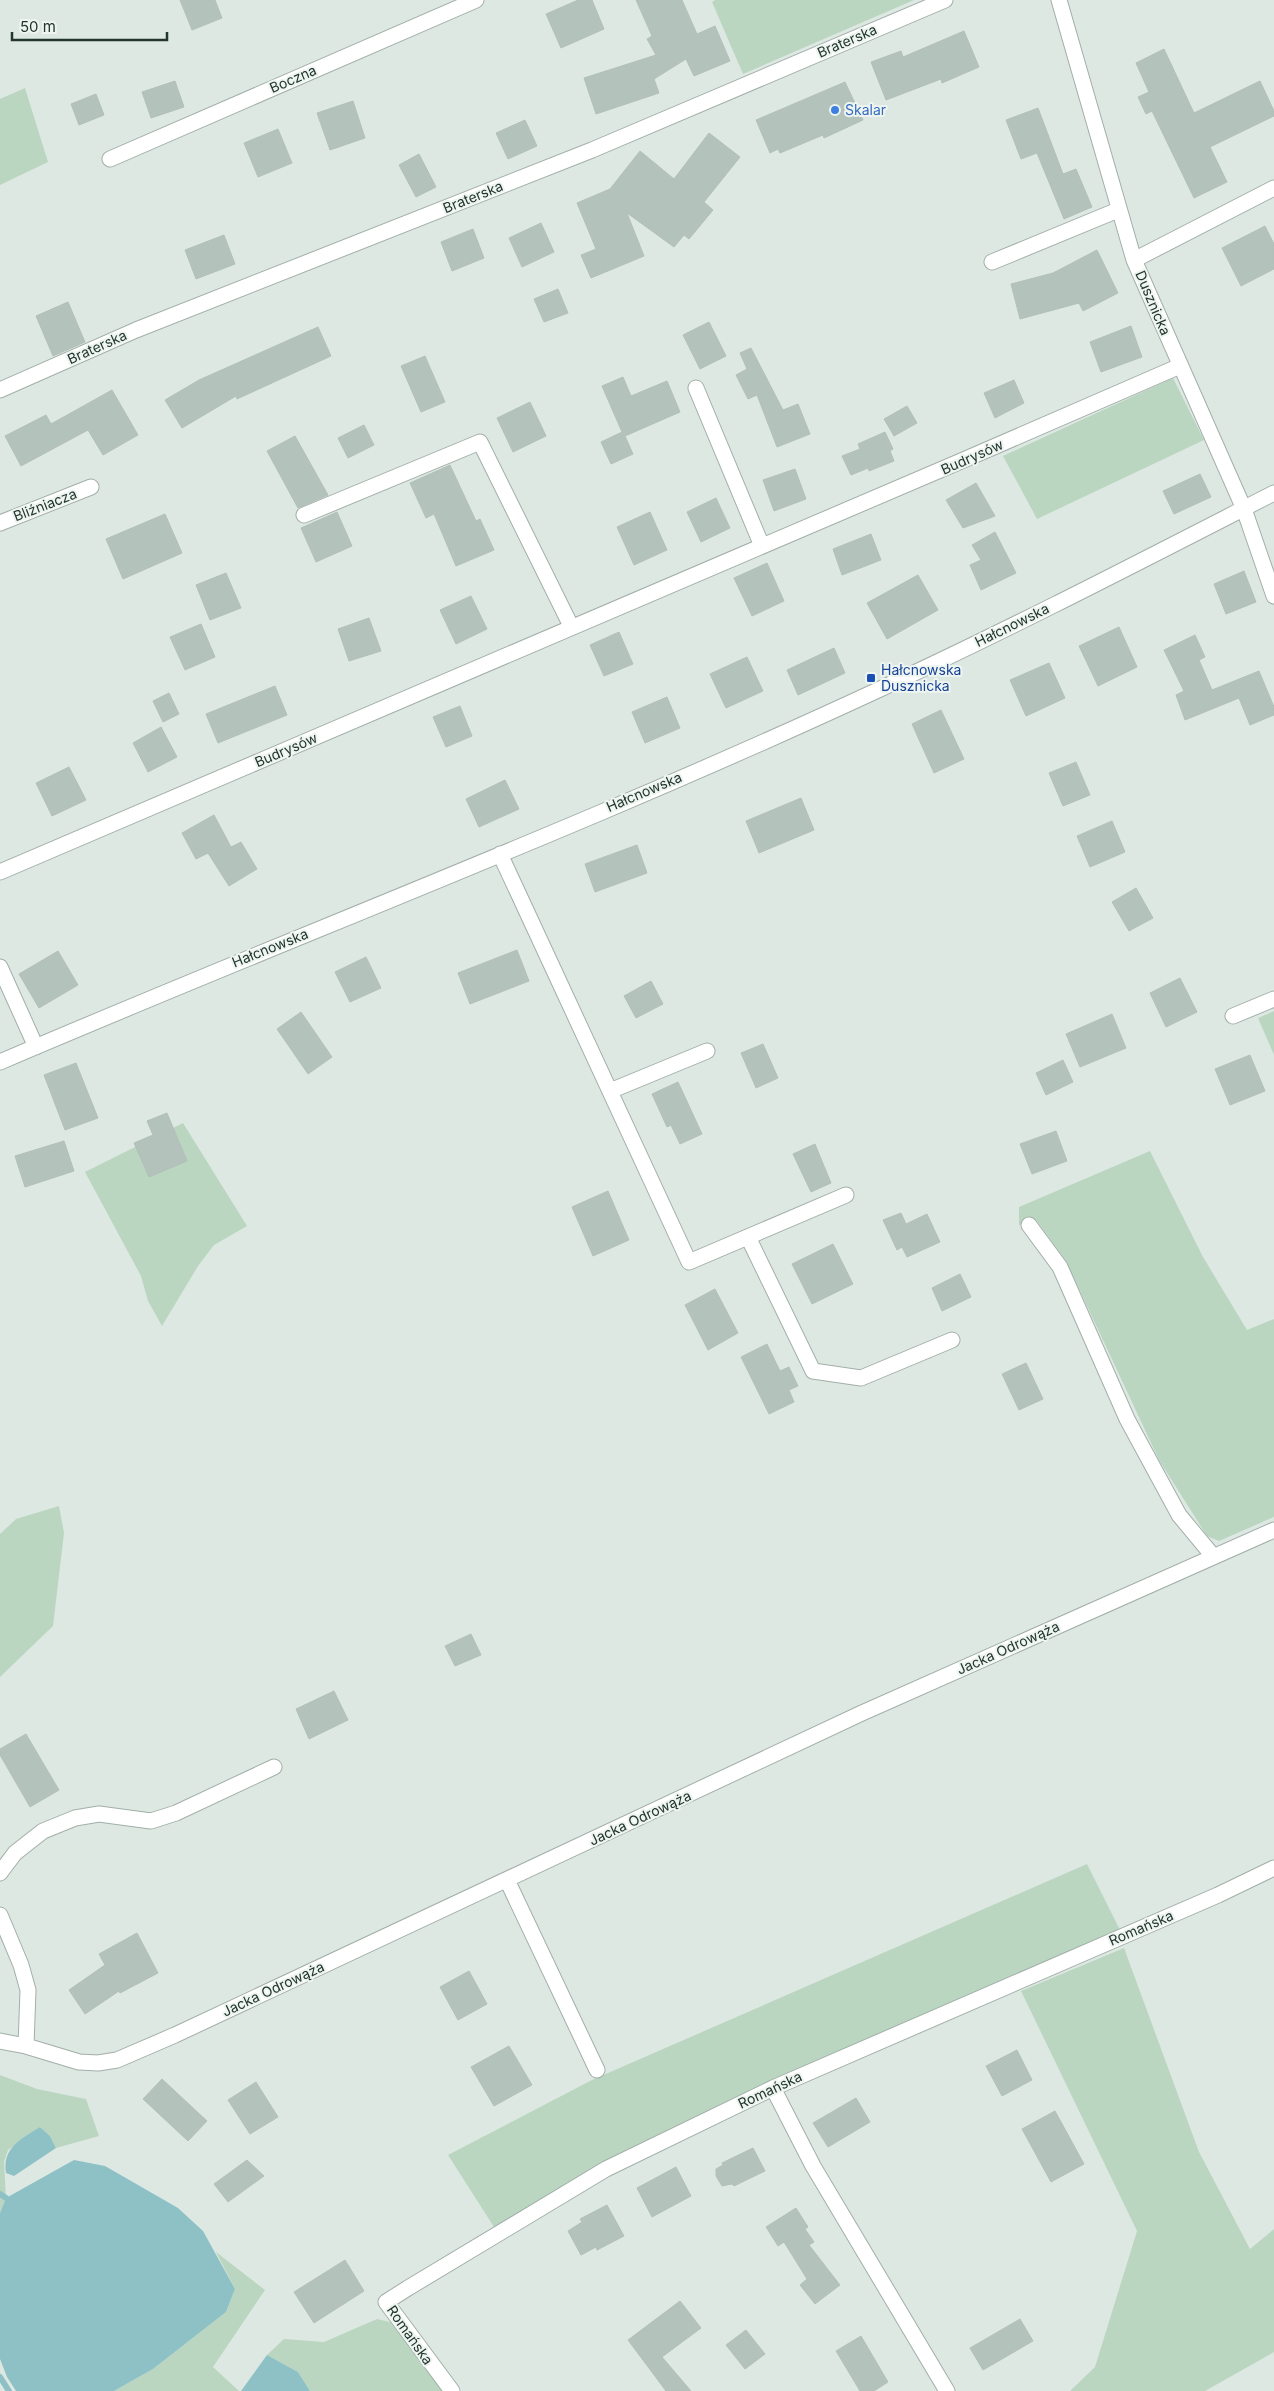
<svg xmlns="http://www.w3.org/2000/svg" width="1274" height="2391" font-family="Inter,sans-serif">
	<rect width="100%" height="100%" fill="#dee8e3"/>
	<path fill="#bad6c0" d="M 715,0 L 914,0 L 743,74 L 712,2 Z
		M 25,88 L 48,162 L 0,185 L 0,99 Z
		M 1173,378 L 1204,440 L 1037,519 L 1003,456 Z
		M 1274,1011 L 1274,1055 L 1258,1018 Z
		M 183,1123 L 247,1226 L 214,1245 L 198,1266 L 162,1326 L 148,1301 L 141,1276 L 85,1172 Z
		M 1150,1151 L 1203,1257 L 1247,1330 L 1274,1319 L 1274,1517 L 1219,1541 L 1207,1536 L 1159,1460 L 1066,1261 L 1037,1221 L 1019,1225 L 1019,1207 Z
		M 59,1506 L 64,1533 L 53,1626 L 0,1677 L 0,1534 L 16,1519 Z
		M 1087,1864 L 1121,1932 L 599,2165 L 494,2227 L 448,2155 L 592,2080 Z
		M 1124,1948 L 1199,2152 L 1250,2249 L 1274,2229 L 1274,2352 L 1205,2391 L 1070,2391 L 1095,2367 L 1137,2231 L 1021,1991 Z
		M 0,2075 L 37,2089 L 86,2099 L 99,2136 L 56,2148 L 50,2136 L 40,2127 L 8,2150 L 4,2162 L 6,2198 L 0,2213 Z
		M 216,2252 L 265,2290 L 213,2367 L 239,2391 L 114,2391 L 153,2369 L 226,2312 L 235,2289 Z
		M 377,2319 L 390,2322 L 444,2391 L 310,2391 L 298,2372 L 267,2355 L 284,2339 L 324,2342 Z"/>
	<path fill="#8dc1c6" d="M 40,2127 L 50,2136 L 56,2148 L 14,2176 L 6,2173 C 2,2148 21,2139 40,2127 Z
		M 74,2160 L 105,2166 L 178,2208 L 203,2231 L 235,2289 L 226,2312 L 153,2369 L 114,2391 L 16,2391 L 7,2377 L 0,2359 L 0,2213 L 6,2198 Z
		M 267,2355 L 298,2372 L 310,2391 L 241,2391 Z"/>
	<g fill="none" stroke-linecap="round" stroke-linejoin="round">
		<path stroke="#8dc1c6" stroke-width="6" d="M 0,2194 L 6,2198
			M 0,2377 L 9,2391"/>
	</g>
	<path fill="#b4c2bc" stroke="#b2c0b9" d="M 180,0 L 215,0 L 222,18 L 192,30 Z
		M 578,0 L 592,0 L 604,29 L 561,48 L 546,14 Z
		M 636,0 L 682,0 L 697,34 L 715,26 L 730,61 L 694,76 L 686,59 L 654,79 L 659,93 L 596,114 L 584,78 L 656,55 L 647,39 L 652,36 Z
		M 964,31 L 979,67 L 942,83 L 941,79 L 886,100 L 871,62 L 901,51 L 903,57 Z
		M 1164,49 L 1194,113 L 1260,81 L 1274,111 L 1274,116 L 1210,147 L 1227,182 L 1194,198 L 1152,111 L 1146,114 L 1138,97 L 1149,92 L 1136,63 Z
		M 175,81 L 184,107 L 151,118 L 142,92 Z
		M 845,82 L 863,120 L 824,138 L 823,135 L 780,153 L 778,149 L 770,153 L 756,120 Z
		M 96,94 L 104,115 L 79,125 L 71,104 Z
		M 353,101 L 365,138 L 330,150 L 317,113 Z
		M 1038,108 L 1063,174 L 1076,169 L 1092,207 L 1064,219 L 1037,153 L 1021,159 L 1006,120 Z
		M 525,120 L 537,146 L 508,159 L 496,133 Z
		M 278,129 L 292,163 L 258,177 L 244,143 Z
		M 709,133 L 740,157 L 704,202 L 713,210 L 689,239 L 684,235 L 674,247 L 627,213 L 644,256 L 591,278 L 581,255 L 596,249 L 577,203 L 610,189 L 640,151 L 674,179 Z
		M 419,154 L 436,187 L 416,197 L 399,165 Z
		M 541,223 L 554,252 L 522,267 L 509,238 Z
		M 1265,226 L 1274,244 L 1274,269 L 1241,286 L 1222,248 Z
		M 473,229 L 484,258 L 452,271 L 441,242 Z
		M 224,235 L 235,264 L 196,279 L 185,250 Z
		M 1097,250 L 1118,293 L 1083,311 L 1079,303 L 1020,319 L 1011,284 L 1053,273 Z
		M 558,289 L 568,313 L 544,322 L 534,299 Z
		M 68,302 L 85,342 L 53,356 L 36,316 Z
		M 709,322 L 726,356 L 700,369 L 683,335 Z
		M 1131,326 L 1142,357 L 1101,372 L 1090,342 Z
		M 318,327 L 331,356 L 237,399 L 236,396 L 182,428 L 165,400 L 199,380 Z
		M 751,348 L 783,410 L 798,404 L 810,434 L 777,447 L 757,395 L 748,399 L 736,375 L 747,369 L 740,353 Z
		M 425,356 L 445,402 L 421,412 L 401,366 Z
		M 623,377 L 631,396 L 667,381 L 680,412 L 625,436 L 633,454 L 611,464 L 601,442 L 622,432 L 602,386 Z
		M 1014,380 L 1024,403 L 995,418 L 984,393 Z
		M 112,390 L 138,435 L 103,455 L 88,430 L 21,466 L 5,436 L 46,415 L 51,424 Z
		M 530,402 L 546,436 L 513,452 L 497,418 Z
		M 907,406 L 917,423 L 894,436 L 884,419 Z
		M 364,425 L 374,445 L 348,458 L 338,438 Z
		M 885,432 L 893,449 L 890,451 L 894,461 L 869,471 L 868,468 L 851,475 L 842,456 L 860,449 L 858,444 Z
		M 295,436 L 328,495 L 298,508 L 267,451 Z
		M 450,465 L 476,521 L 480,519 L 494,550 L 456,566 L 434,514 L 426,518 L 410,483 Z
		M 795,469 L 806,499 L 774,511 L 763,480 Z
		M 1200,474 L 1211,497 L 1174,514 L 1163,491 Z
		M 976,483 L 995,516 L 963,528 L 946,500 Z
		M 716,498 L 730,528 L 701,542 L 687,512 Z
		M 337,512 L 352,546 L 316,562 L 301,528 Z
		M 650,512 L 667,550 L 634,565 L 617,527 Z
		M 165,514 L 182,553 L 123,579 L 106,539 Z
		M 995,532 L 1016,573 L 981,590 L 970,565 L 981,560 L 972,545 Z
		M 871,534 L 881,560 L 842,575 L 833,549 Z
		M 767,563 L 784,601 L 752,616 L 734,578 Z
		M 1244,571 L 1256,602 L 1226,614 L 1214,584 Z
		M 226,573 L 241,608 L 210,620 L 196,585 Z
		M 918,575 L 938,610 L 887,639 L 867,603 Z
		M 471,596 L 487,629 L 456,644 L 440,610 Z
		M 369,618 L 381,651 L 349,661 L 338,629 Z
		M 201,624 L 215,657 L 185,670 L 170,637 Z
		M 1119,627 L 1137,667 L 1098,686 L 1079,646 Z
		M 619,632 L 633,664 L 604,676 L 590,645 Z
		M 1195,635 L 1205,657 L 1199,660 L 1212,690 L 1259,671 L 1274,707 L 1274,715 L 1250,725 L 1239,698 L 1185,720 L 1176,695 L 1184,691 L 1164,650 Z
		M 834,648 L 845,673 L 798,695 L 787,670 Z
		M 747,657 L 763,691 L 726,708 L 710,674 Z
		M 1049,663 L 1065,698 L 1026,716 L 1010,680 Z
		M 275,686 L 287,715 L 218,743 L 206,714 Z
		M 169,693 L 179,714 L 163,722 L 153,701 Z
		M 667,697 L 680,728 L 645,743 L 632,712 Z
		M 460,706 L 472,736 L 446,747 L 433,717 Z
		M 941,710 L 964,759 L 934,773 L 912,724 Z
		M 161,727 L 177,757 L 148,772 L 133,743 Z
		M 1076,762 L 1090,795 L 1063,806 L 1049,773 Z
		M 69,767 L 86,800 L 52,816 L 36,783 Z
		M 505,780 L 519,809 L 479,827 L 466,799 Z
		M 801,798 L 814,830 L 759,853 L 746,821 Z
		M 214,815 L 231,847 L 241,842 L 257,869 L 229,886 L 208,853 L 196,859 L 182,833 Z
		M 1112,821 L 1125,852 L 1090,867 L 1077,836 Z
		M 637,845 L 647,873 L 595,892 L 585,864 Z
		M 1136,888 L 1153,918 L 1129,931 L 1112,902 Z
		M 517,950 L 529,981 L 470,1004 L 458,973 Z
		M 58,951 L 78,985 L 39,1008 L 19,974 Z
		M 366,957 L 381,988 L 350,1002 L 335,972 Z
		M 1180,978 L 1197,1012 L 1166,1027 L 1150,993 Z
		M 651,981 L 663,1004 L 636,1018 L 624,996 Z
		M 301,1012 L 332,1057 L 308,1074 L 277,1029 Z
		M 1112,1014 L 1126,1048 L 1080,1067 L 1066,1034 Z
		M 763,1044 L 778,1078 L 756,1088 L 741,1053 Z
		M 1250,1055 L 1265,1091 L 1230,1105 L 1215,1069 Z
		M 1063,1060 L 1073,1082 L 1046,1095 L 1036,1073 Z
		M 76,1063 L 98,1118 L 65,1130 L 44,1075 Z
		M 678,1082 L 702,1134 L 680,1144 L 671,1125 L 667,1127 L 652,1094 Z
		M 167,1113 L 187,1161 L 149,1177 L 134,1143 L 153,1135 L 147,1121 Z
		M 1056,1131 L 1067,1161 L 1032,1174 L 1020,1144 Z
		M 64,1141 L 74,1171 L 25,1187 L 15,1156 Z
		M 815,1144 L 831,1183 L 811,1192 L 793,1154 Z
		M 608,1191 L 629,1240 L 593,1256 L 572,1207 Z
		M 901,1213 L 906,1224 L 927,1214 L 940,1242 L 907,1257 L 902,1247 L 897,1250 L 883,1220 Z
		M 833,1244 L 853,1284 L 812,1304 L 792,1264 Z
		M 960,1274 L 971,1297 L 942,1311 L 932,1288 Z
		M 715,1289 L 738,1333 L 708,1350 L 685,1305 Z
		M 767,1344 L 780,1371 L 789,1367 L 798,1386 L 789,1390 L 794,1402 L 769,1414 L 741,1357 Z
		M 1026,1363 L 1043,1399 L 1019,1410 L 1002,1374 Z
		M 471,1634 L 481,1655 L 455,1666 L 445,1646 Z
		M 334,1691 L 348,1720 L 309,1739 L 296,1709 Z
		M 26,1734 L 59,1790 L 30,1807 L 0,1755 L 0,1749 Z
		M 137,1933 L 158,1973 L 120,1993 L 119,1991 L 85,2014 L 69,1990 L 105,1965 L 99,1954 Z
		M 469,1971 L 487,2004 L 458,2020 L 440,1987 Z
		M 509,2046 L 532,2085 L 494,2106 L 471,2067 Z
		M 1017,2050 L 1032,2080 L 1002,2096 L 986,2066 Z
		M 162,2079 L 207,2121 L 188,2141 L 143,2099 Z
		M 256,2082 L 278,2117 L 250,2134 L 228,2100 Z
		M 856,2098 L 870,2122 L 828,2147 L 813,2123 Z
		M 1055,2111 L 1084,2164 L 1051,2182 L 1022,2129 Z
		M 753,2148 L 765,2171 L 734,2186 L 732,2184 L 722,2186 L 716,2176 L 716,2169 L 723,2165 L 722,2163 Z
		M 247,2160 L 264,2176 L 228,2202 L 214,2184 Z
		M 676,2167 L 691,2196 L 652,2217 L 637,2188 Z
		M 607,2205 L 624,2236 L 597,2250 L 596,2247 L 581,2255 L 568,2231 L 582,2222 L 580,2219 Z
		M 796,2208 L 808,2227 L 805,2229 L 814,2242 L 809,2245 L 840,2285 L 815,2304 L 800,2285 L 807,2279 L 784,2242 L 778,2246 L 766,2227 Z
		M 345,2260 L 364,2291 L 314,2323 L 294,2292 Z
		M 680,2301 L 701,2328 L 662,2357 L 691,2391 L 666,2391 L 628,2340 Z
		M 1020,2319 L 1033,2341 L 983,2370 L 970,2348 Z
		M 746,2330 L 765,2354 L 745,2369 L 726,2345 Z
		M 861,2336 L 888,2382 L 874,2391 L 860,2391 L 836,2351 Z"/>
	<g fill="none" stroke-linecap="round" stroke-linejoin="round">
		<defs>
			<path id="minor" d="M 1059,0 L 1134,260 L 1244,509 L 1274,596
				M 110,159 L 476,0
				M 1134,260 L 1274,188
				M 992,262 L 1118,210
				M 696,388 L 762,546
				M 0,390 L 136,330 L 592,150 L 945,0
				M 304,515 L 480,442 L 571,626
				M 0,523 L 91,487
				M 500,854 L 689,1262 L 846,1195
				M 0,872 C 392,701 788,538 1180,366
				M 0,967 L 36,1047
				M 1233,1016 L 1274,999
				M 0,1062 C 292,937 590,824 878,690 C 1012,628 1143,560 1274,493
				M 610,1091 L 707,1051
				M 1029,1225 L 1060,1267 L 1127,1419 L 1179,1515 L 1213,1556
				M 748,1237 L 813,1371 L 861,1378 L 952,1340
				M 0,1873 L 15,1853 L 43,1831 L 75,1818 L 99,1814 L 151,1821 L 176,1813 L 274,1767
				M 507,1880 L 597,2070
				M 0,1915 L 21,1965 L 28,1990 L 26,2046
				M 0,2041 L 26,2046 L 79,2062 L 98,2063 L 117,2060 L 175,2035 L 862,1713 L 1274,1530
				M 773,2088 L 813,2166 L 947,2391
				M 452,2391 L 386,2302 L 408,2288 L 606,2169 L 773,2088 L 1218,1895 L 1274,1868"/>
		</defs>
		<use href="#minor" stroke="#a2afa9" stroke-width="17"/>
		<use href="#minor" stroke="#fff" stroke-width="15"/>
	</g>
	<circle fill="#3f7fe0" stroke="#eef5f1" stroke-width="2" cx="835" cy="110" r="5"/>
	<rect fill="#1a4fb4" stroke="#eef5f1" stroke-width="2" x="866" y="673" width="10" height="10" rx="2.5"/>
	<g text-anchor="middle" stroke-width="4" stroke-linejoin="round" paint-order="stroke">
		<g font-size="14" fill="#22352f" stroke="#eef5f1">
			<text transform="translate(847 41) rotate(-23)" y="5">Braterska</text>
			<text transform="translate(293 79) rotate(-23)" y="5">Boczna</text>
			<text transform="translate(473 197) rotate(-22)" y="5">Braterska</text>
			<text transform="translate(1153 303) rotate(67)" y="5">Dusznicka</text>
			<text transform="translate(97 347) rotate(-24)" y="5">Braterska</text>
			<text transform="translate(972 457) rotate(-24)" y="5">Budrysów</text>
			<text transform="translate(45 505) rotate(-21)" y="5">Bliźniacza</text>
			<text transform="translate(1012 625) rotate(-26)" y="5">Hałcnowska</text>
			<text transform="translate(286 750) rotate(-23)" y="5">Budrysów</text>
			<text transform="translate(644 792) rotate(-23)" y="5">Hałcnowska</text>
			<text transform="translate(270 948) rotate(-22)" y="5">Hałcnowska</text>
			<text transform="translate(1008 1648) rotate(-24)" y="5">Jacka Odrowąża</text>
			<text transform="translate(640 1818) rotate(-25)" y="5">Jacka Odrowąża</text>
			<text transform="translate(1141 1928) rotate(-23)" y="5">Romańska</text>
			<text transform="translate(273 1989) rotate(-25)" y="5">Jacka Odrowąża</text>
			<text transform="translate(770 2090) rotate(-25)" y="5">Romańska</text>
			<text transform="translate(410 2335) rotate(55)" y="5">Romańska</text>
		</g>
		<g font-size="14" fill="#366cbe" stroke="#eef5f1" text-anchor="start">
			<text x="845" y="115">Skalar</text>
		</g>
		<g font-size="14" fill="#164399" stroke="#eef5f1" text-anchor="start">
			<text x="881" y="675">Hałcnowska<tspan x="881" dy="16">Dusznicka</tspan></text>
		</g>
	</g>
	<path d="M12 32v8h155v-8" fill="none" stroke="#22352f" stroke-width="2.5"/>
	<text x="20" y="32" font-size="15" fill="#22352f" stroke="#eef5f1" stroke-width="4" paint-order="stroke">50 m</text>
</svg>
